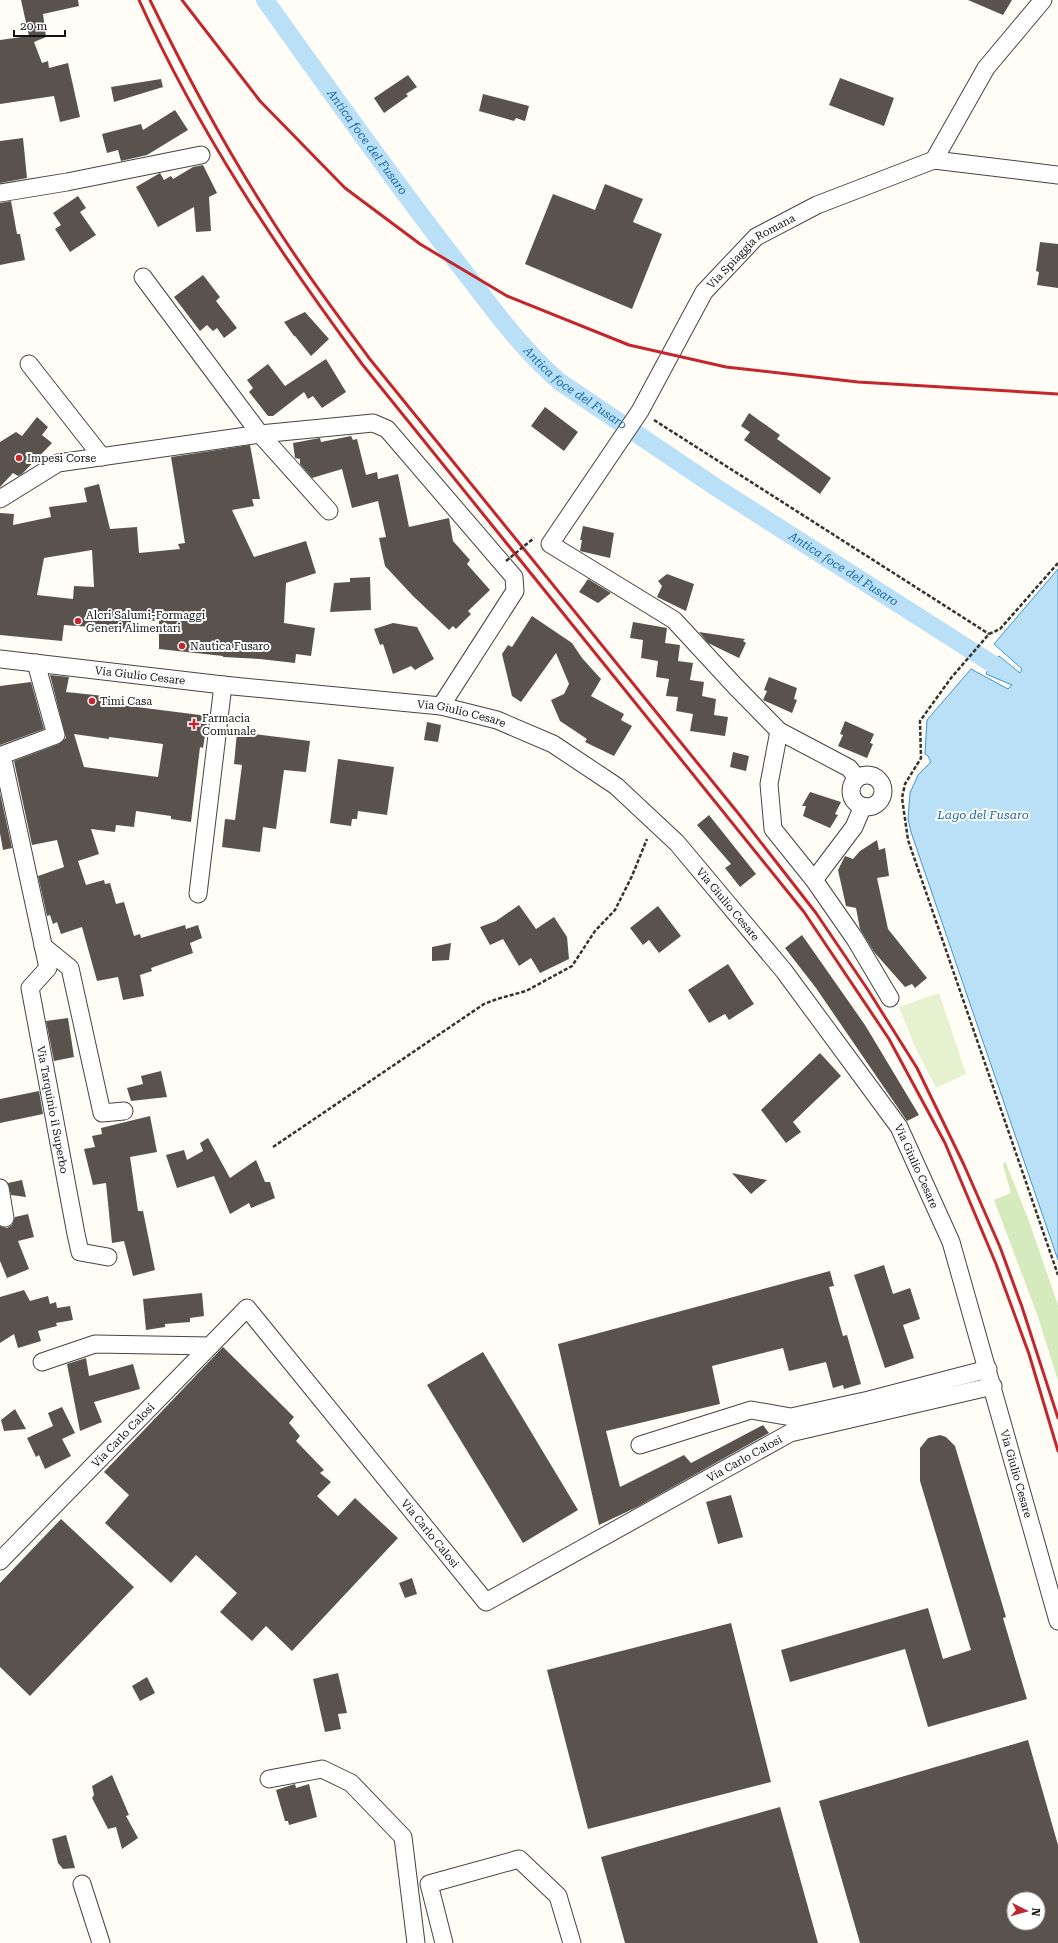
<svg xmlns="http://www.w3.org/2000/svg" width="1058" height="1943" font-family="'Roboto Serif',serif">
	<rect width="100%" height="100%" fill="#fffdf5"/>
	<path fill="#d5ebbd" d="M 1005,1161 L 1029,1221 L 1058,1305 L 1058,1381 L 1038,1317 L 994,1200 L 1011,1193 L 1003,1165 Z"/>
	<path fill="#e6f2cf" d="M 939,993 L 966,1074 L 936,1088 L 915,1047 L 899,1007 Z"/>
	<path fill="#b9e0f7" stroke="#3f96cf" d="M 1058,569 L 1058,1260 L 911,832 L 908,819 L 910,793 L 918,775 L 931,762 L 928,756 L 925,754 L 927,720 L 971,669 L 1008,689 L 1012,685 L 986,674 L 991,663 L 999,656 L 1020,673 L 1022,669 L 994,644 Z"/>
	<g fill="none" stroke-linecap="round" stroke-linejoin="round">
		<path stroke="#b9e0f7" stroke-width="18" id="s1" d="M 265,0 C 328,88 390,176 456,261 C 489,303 519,347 560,382 L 717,488 L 991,663"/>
	</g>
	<path fill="#5a524d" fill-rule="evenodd" d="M 21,0 L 78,0 L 79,6 L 43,14 L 46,37 L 34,42 L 42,63 L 48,61 L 49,68 L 68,63 L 80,117 L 60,122 L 54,96 L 0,104 L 0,40 L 29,36 Z
		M 968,0 L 1012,0 L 1003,15 Z
		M 408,75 L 417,87 L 406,94 L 408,96 L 384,113 L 374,98 Z
		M 840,78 L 894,98 L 884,126 L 829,105 Z
		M 161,79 L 163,87 L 114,102 L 111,87 Z
		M 483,94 L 529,106 L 525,121 L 516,118 L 514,121 L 479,111 Z
		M 175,110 L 188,130 L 147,155 L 121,161 L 118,150 L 107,153 L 102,134 L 141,124 L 143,130 Z
		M 23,138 L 27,178 L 0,183 L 0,141 Z
		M 203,165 L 217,193 L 209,197 L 211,231 L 196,232 L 194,207 L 158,227 L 136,187 L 160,173 L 164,180 L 171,176 L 173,179 L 193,167 Z
		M 605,184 L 643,199 L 633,222 L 662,234 L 632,309 L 525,264 L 553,194 L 595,210 Z
		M 78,196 L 86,208 L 80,212 L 96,235 L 70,252 L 55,229 L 61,225 L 53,213 Z
		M 11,201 L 17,234 L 20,234 L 25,260 L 0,265 L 0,203 Z
		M 1040,242 L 1058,244 L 1058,288 L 1037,285 L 1039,272 L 1036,271 Z
		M 203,275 L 220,297 L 216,301 L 237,328 L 224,338 L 217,328 L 213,331 L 207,325 L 200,331 L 174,297 Z
		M 305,312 L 329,339 L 311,356 L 295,336 L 294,336 L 284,322 Z
		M 326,359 L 346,392 L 322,408 L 313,396 L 308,399 L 304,392 L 273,416 L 268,416 L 249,392 L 253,388 L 247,380 L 268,364 L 285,386 Z
		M 545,407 L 578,432 L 564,451 L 531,426 Z
		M 749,413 L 780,435 L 777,439 L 831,478 L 820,494 L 744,440 L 750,432 L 741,426 Z
		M 37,417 L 48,427 L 42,435 L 52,443 L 22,474 L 18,476 L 13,473 L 0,487 L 0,442 L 16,432 L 22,436 Z
		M 351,436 L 353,440 L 357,439 L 366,475 L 377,472 L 378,479 L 398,474 L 409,527 L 449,518 L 453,541 L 470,560 L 467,564 L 490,590 L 468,611 L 471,614 L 456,629 L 453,626 L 449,630 L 413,596 L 385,566 L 379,538 L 386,537 L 378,501 L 352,508 L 342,469 L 312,478 L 300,464 L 300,459 L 295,458 L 293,443 L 320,438 L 321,442 Z
		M 250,445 L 260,499 L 252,499 L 254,506 L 232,510 L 254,557 L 306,541 L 316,573 L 286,583 L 284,623 L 315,628 L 311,656 L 296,654 L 295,663 L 260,659 L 223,657 L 223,656 L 159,649 L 159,621 L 131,620 L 131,630 L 64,625 L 62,641 L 0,635 L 0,513 L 14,514 L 13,525 L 51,517 L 49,507 L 87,502 L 84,488 L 99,484 L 110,529 L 137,527 L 139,553 L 180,549 L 178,544 L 185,543 L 171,457 ZM 92,550 L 94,587 L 74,586 L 73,599 L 37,595 L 44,558 Z
		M 583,526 L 614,533 L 610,558 L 580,551 L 582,540 L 580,540 Z
		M 667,574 L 694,584 L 686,611 L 657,597 L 662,586 L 658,581 Z
		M 370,577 L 371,610 L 330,612 L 334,583 L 350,582 L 350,578 Z
		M 588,579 L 611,593 L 598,603 L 579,592 Z
		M 532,616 L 572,643 L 582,658 L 601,679 L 591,696 L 624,714 L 621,720 L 632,726 L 614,756 L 585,742 L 587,739 L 560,721 L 551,700 L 564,694 L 569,684 L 556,653 L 521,702 L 512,696 L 502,654 L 508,645 L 512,647 Z
		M 633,622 L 667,628 L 665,643 L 680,645 L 678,661 L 693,663 L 690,680 L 704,682 L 702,696 L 716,699 L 714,715 L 728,717 L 725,736 L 690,731 L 693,714 L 676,711 L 678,697 L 666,696 L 669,679 L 656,677 L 658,661 L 641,658 L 643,640 L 630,638 Z
		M 393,623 L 417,627 L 434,659 L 415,670 L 411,666 L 393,674 L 383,644 L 380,645 L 374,629 Z
		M 699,632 L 745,639 L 743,641 L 746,643 L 739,658 L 708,643 Z
		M 50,675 L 69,677 L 66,692 L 114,697 L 113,704 L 208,716 L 203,748 L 200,747 L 191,822 L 171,819 L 171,816 L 136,811 L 134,827 L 116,825 L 115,832 L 91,829 L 99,854 L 78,861 L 86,885 L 104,880 L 105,884 L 110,883 L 116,904 L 124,902 L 134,936 L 140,934 L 141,938 L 185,925 L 186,929 L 198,925 L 202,938 L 190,943 L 193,953 L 151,968 L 152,971 L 140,975 L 144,996 L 123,1000 L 118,977 L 97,981 L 82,927 L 61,934 L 57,922 L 53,924 L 50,915 L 47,916 L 38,876 L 64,867 L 57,840 L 32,845 L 14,761 L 59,744 L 66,738 ZM 74,734 L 109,739 L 109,737 L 163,744 L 158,777 L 84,767 Z
		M 769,677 L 797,688 L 794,699 L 797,700 L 792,713 L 763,700 L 767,691 L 764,690 Z
		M 31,682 L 44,729 L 0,745 L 0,686 Z
		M 845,721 L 874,734 L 870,743 L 873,744 L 867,758 L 838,746 L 843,735 L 840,734 Z
		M 427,722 L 441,725 L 438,742 L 424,740 Z
		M 237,732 L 310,741 L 306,772 L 284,770 L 276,829 L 263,827 L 260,852 L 222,847 L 225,819 L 235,820 L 242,765 L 234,764 Z
		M 733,752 L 749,756 L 746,771 L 730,767 Z
		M 338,759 L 394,767 L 387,815 L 358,811 L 357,819 L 352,819 L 351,826 L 330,823 Z
		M 810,792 L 841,802 L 835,814 L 838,815 L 830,828 L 803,816 L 806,806 L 802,806 Z
		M 0,793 L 12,848 L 3,850 L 0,833 Z
		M 709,815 L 756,874 L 740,887 L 725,868 L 731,864 L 697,825 Z
		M 877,840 L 879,850 L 885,848 L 889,876 L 877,878 L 888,929 L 927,978 L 915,988 L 912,984 L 905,987 L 874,952 L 860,929 L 856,908 L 846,906 L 838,870 L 845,856 L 853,859 L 860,851 Z
		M 519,905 L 536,929 L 554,917 L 567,937 L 569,959 L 540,973 L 531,958 L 519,966 L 503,939 L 490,945 L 480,927 L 496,921 Z
		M 658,906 L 681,936 L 659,953 L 649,940 L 643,945 L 630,928 Z
		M 802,935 L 865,1025 L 919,1115 L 907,1121 L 816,988 L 785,948 Z
		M 451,943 L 449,960 L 432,961 L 432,947 Z
		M 728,964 L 754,1004 L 729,1020 L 725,1014 L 709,1023 L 688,990 Z
		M 68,1018 L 74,1057 L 54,1061 L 46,1021 Z
		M 820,1053 L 841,1076 L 793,1122 L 801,1132 L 786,1143 L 761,1110 Z
		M 161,1071 L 167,1097 L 131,1101 L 127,1088 L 143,1084 L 141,1076 Z
		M 39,1091 L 43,1114 L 0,1123 L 0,1099 Z
		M 150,1116 L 157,1152 L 130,1157 L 138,1211 L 143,1211 L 155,1270 L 133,1276 L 124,1241 L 112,1243 L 106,1183 L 93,1185 L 84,1149 L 95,1147 L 92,1136 L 102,1134 L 101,1128 Z
		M 208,1138 L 230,1178 L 256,1160 L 265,1182 L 270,1182 L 275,1198 L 251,1208 L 249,1203 L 230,1214 L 214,1176 L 177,1188 L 166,1155 L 184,1150 L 187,1160 L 203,1151 L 200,1143 Z
		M 732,1173 L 767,1180 L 751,1194 Z
		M 22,1180 L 26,1197 L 11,1195 L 8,1183 Z
		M 28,1214 L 34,1237 L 18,1241 L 29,1269 L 7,1278 L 0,1261 L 0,1226 L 7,1228 L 12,1225 L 15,1217 Z
		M 884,1265 L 893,1294 L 910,1288 L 920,1319 L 903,1325 L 914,1358 L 885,1368 L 854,1275 Z
		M 830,1271 L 834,1286 L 829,1287 L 843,1336 L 847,1335 L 861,1384 L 844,1389 L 843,1385 L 833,1388 L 826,1362 L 789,1371 L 783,1348 L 712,1366 L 720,1404 L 606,1431 L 620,1487 L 684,1455 L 691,1463 L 763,1425 L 769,1433 L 637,1507 L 599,1525 L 558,1344 Z
		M 24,1290 L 30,1301 L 48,1296 L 50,1304 L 56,1302 L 57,1308 L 70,1306 L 73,1320 L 56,1323 L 57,1326 L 38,1331 L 41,1341 L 18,1348 L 14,1334 L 0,1343 L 0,1297 Z
		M 202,1293 L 204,1316 L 190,1318 L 190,1322 L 165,1324 L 165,1327 L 146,1330 L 143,1299 Z
		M 223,1347 L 294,1417 L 289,1423 L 300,1436 L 296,1441 L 324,1470 L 320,1473 L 331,1482 L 317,1496 L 338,1516 L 355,1498 L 398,1538 L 292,1651 L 266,1626 L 252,1641 L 220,1612 L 237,1593 L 196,1555 L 171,1583 L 105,1523 L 129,1495 L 104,1472 Z
		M 483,1352 L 578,1510 L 523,1543 L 427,1385 Z
		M 86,1358 L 89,1376 L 133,1364 L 140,1389 L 94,1402 L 102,1422 L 80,1431 L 67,1364 Z
		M 62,1407 L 75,1433 L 62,1439 L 71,1456 L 45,1469 L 39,1455 L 36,1457 L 27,1438 L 53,1426 L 48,1413 Z
		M 15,1409 L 26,1429 L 4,1431 L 1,1420 Z
		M 940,1435 L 946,1437 L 955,1446 L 1006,1617 L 1003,1618 L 1027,1699 L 928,1727 L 905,1649 L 790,1682 L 781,1650 L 928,1608 L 943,1659 L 971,1650 L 920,1481 L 920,1448 L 928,1438 Z
		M 731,1495 L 743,1537 L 718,1544 L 706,1502 Z
		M 61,1519 L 134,1587 L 30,1696 L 0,1667 L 0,1583 Z
		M 412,1578 L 417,1594 L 405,1598 L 399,1583 Z
		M 731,1623 L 771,1782 L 588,1829 L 547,1670 Z
		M 338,1673 L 347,1713 L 338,1714 L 341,1729 L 325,1732 L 313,1679 Z
		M 147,1677 L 155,1693 L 140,1701 L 132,1686 Z
		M 1028,1740 L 1058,1845 L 1058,1943 L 860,1943 L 819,1801 ZM 1014,1899 L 1038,1899 L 1038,1923 L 1014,1923 Z
		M 112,1775 L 129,1815 L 126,1816 L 138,1838 L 122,1849 L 116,1827 L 108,1829 L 92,1798 L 94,1795 L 92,1786 Z
		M 295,1784 L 296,1788 L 309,1784 L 317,1817 L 289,1825 L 288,1821 L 285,1821 L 276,1790 Z
		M 780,1807 L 818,1943 L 625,1943 L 601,1857 Z
		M 66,1835 L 75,1868 L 63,1869 L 58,1863 L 52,1839 Z"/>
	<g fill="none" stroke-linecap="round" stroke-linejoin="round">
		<defs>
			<g id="minor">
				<path d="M 934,160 L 986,68 L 1043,0"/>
				<path d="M 0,193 L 67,182 L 201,155"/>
				<path d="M 143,277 L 260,434 L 329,511"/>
				<path d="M 29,364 L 102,457"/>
				<path d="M 0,499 L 58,463 L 260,434 L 373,423 L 387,429 L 514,577 L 515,591 L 441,706"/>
				<path id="s2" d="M 0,659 L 223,685 L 441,706 L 497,720 L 553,744 L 616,786 L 677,843 L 784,971 L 899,1127 L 951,1242 L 1058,1621"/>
				<path id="s3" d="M 36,663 L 56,735 L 2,755 L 48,968 L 30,988 L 76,1234 L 80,1252 L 108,1257"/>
				<path d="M 779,731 L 769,784 L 773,829 L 814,880 L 855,939 L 890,998"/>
				<circle cx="867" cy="791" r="16"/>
				<path id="s4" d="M 857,778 L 849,768 L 779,731 L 735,686 L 674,620 L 550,544 L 640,411 L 704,292 L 756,237 L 817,205 L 934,160 L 1058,175"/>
				<path d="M 814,880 L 854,827 L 863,806"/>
				<path d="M 198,894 L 223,685"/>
				<path d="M 43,946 L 70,968 L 102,1113 L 124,1111"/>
				<path d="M 0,1188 L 5,1218"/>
				<path d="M 42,1362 L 95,1344 L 210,1346"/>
				<path d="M 640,1445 L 751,1410 L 791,1417 L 869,1400 L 988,1369"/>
				<path id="s5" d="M 0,1561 L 247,1308 L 486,1602 L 790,1433 L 993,1386"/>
				<path d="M 269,1779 L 322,1769 L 351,1783 L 403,1837 L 416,1943"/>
				<path d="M 82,1884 L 101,1943"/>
				<path d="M 444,1943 L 429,1884 L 519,1859 L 558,1896 L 572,1943"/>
			</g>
		</defs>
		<use href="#minor" stroke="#444" stroke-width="19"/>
		<path stroke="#333" stroke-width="2.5" stroke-dasharray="4 2" stroke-linecap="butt" d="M 654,420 L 989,634
			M 1058,563 L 1000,629 L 989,634 L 951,678 L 920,721 L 921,758 L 905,784 L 902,798 L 908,840 L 1058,1275
			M 273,1147 L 484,1004 L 497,999 L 526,991 L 572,966 L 595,931 L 615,910 L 632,876 L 647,839"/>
		<use href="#minor" stroke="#fff" stroke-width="17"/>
		<path stroke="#c4262e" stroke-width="3" d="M 139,0 C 198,131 277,249 362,364 L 804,912 L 889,1039 L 945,1143 L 996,1264 L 1029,1354 L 1058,1451
			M 150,0 C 185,72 222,142 265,209 C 297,261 333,309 369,358 L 738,813 L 816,913 L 868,990 L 917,1068 L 964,1165 L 1000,1247 L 1022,1307 L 1058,1418
			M 182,0 L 260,101 L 345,188 L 420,244 L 507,296 L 629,345 L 726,367 L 858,382 L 1058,394"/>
		<path stroke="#333" stroke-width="2.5" stroke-dasharray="4 2" stroke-linecap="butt" d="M 506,561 L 534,538"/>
	</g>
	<g fill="#c4262e" stroke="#fff" stroke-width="1.5">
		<circle cx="19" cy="458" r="4"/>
		<circle cx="78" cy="621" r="4"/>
		<circle cx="182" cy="646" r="4"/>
		<circle cx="92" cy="701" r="4"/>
		<path d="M192 718h4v4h4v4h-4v4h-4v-4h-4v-4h4z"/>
	</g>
	<g text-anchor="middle" stroke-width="4" stroke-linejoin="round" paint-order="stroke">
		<g font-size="11" fill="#111" stroke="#fff">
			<text dy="4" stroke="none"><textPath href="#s4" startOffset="749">Via Spiaggia Romana</textPath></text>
			<text dy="4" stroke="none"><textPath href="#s2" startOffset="141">Via Giulio Cesare</textPath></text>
			<text dy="4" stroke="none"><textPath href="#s2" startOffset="465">Via Giulio Cesare</textPath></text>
			<text dy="4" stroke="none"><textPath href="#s2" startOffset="801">Via Giulio Cesare</textPath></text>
			<text dy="4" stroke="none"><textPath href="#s3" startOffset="501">Via Tarquinio il Superbo</textPath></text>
			<text dy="4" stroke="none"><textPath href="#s2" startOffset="1125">Via Giulio Cesare</textPath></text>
			<text dy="4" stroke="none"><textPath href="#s5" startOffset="176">Via Carlo Calosi</textPath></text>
			<text dy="4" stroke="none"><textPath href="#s5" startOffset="1028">Via Carlo Calosi</textPath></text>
			<text dy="4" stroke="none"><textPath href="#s2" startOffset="1449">Via Giulio Cesare</textPath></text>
			<text dy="4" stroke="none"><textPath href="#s5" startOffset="644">Via Carlo Calosi</textPath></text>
		</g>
		<g font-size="11" fill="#111" stroke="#fff" text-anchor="start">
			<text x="27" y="462">Impesi Corse</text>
			<text x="86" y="619">Alcri Salumi-Formaggi<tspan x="86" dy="13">Generi Alimentari</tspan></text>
			<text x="190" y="650">Nautica Fusaro</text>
			<text x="100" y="705">Timi Casa</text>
			<text x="202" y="722">Farmacia<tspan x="202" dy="13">Comunale</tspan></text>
		</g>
		<g font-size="12" font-style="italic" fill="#1768a6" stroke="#fff">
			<text dy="4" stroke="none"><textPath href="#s1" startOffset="175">Antica foce del Fusaro</textPath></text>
			<text dy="4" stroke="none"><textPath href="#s1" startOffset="499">Antica foce del Fusaro</textPath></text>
			<text dy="4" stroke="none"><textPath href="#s1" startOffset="823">Antica foce del Fusaro</textPath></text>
			<text x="983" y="819">Lago del Fusaro</text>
		</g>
	</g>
	<g transform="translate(1026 1911) rotate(96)"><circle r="19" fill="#ffffff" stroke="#a0a0a0"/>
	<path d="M0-3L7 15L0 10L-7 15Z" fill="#c4262e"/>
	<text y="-6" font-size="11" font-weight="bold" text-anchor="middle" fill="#111111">N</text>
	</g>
	<path d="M14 30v6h51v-6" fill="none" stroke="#111111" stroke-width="2"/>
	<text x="20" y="30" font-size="12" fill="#111111" stroke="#ffffff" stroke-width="3" paint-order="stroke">20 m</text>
</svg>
